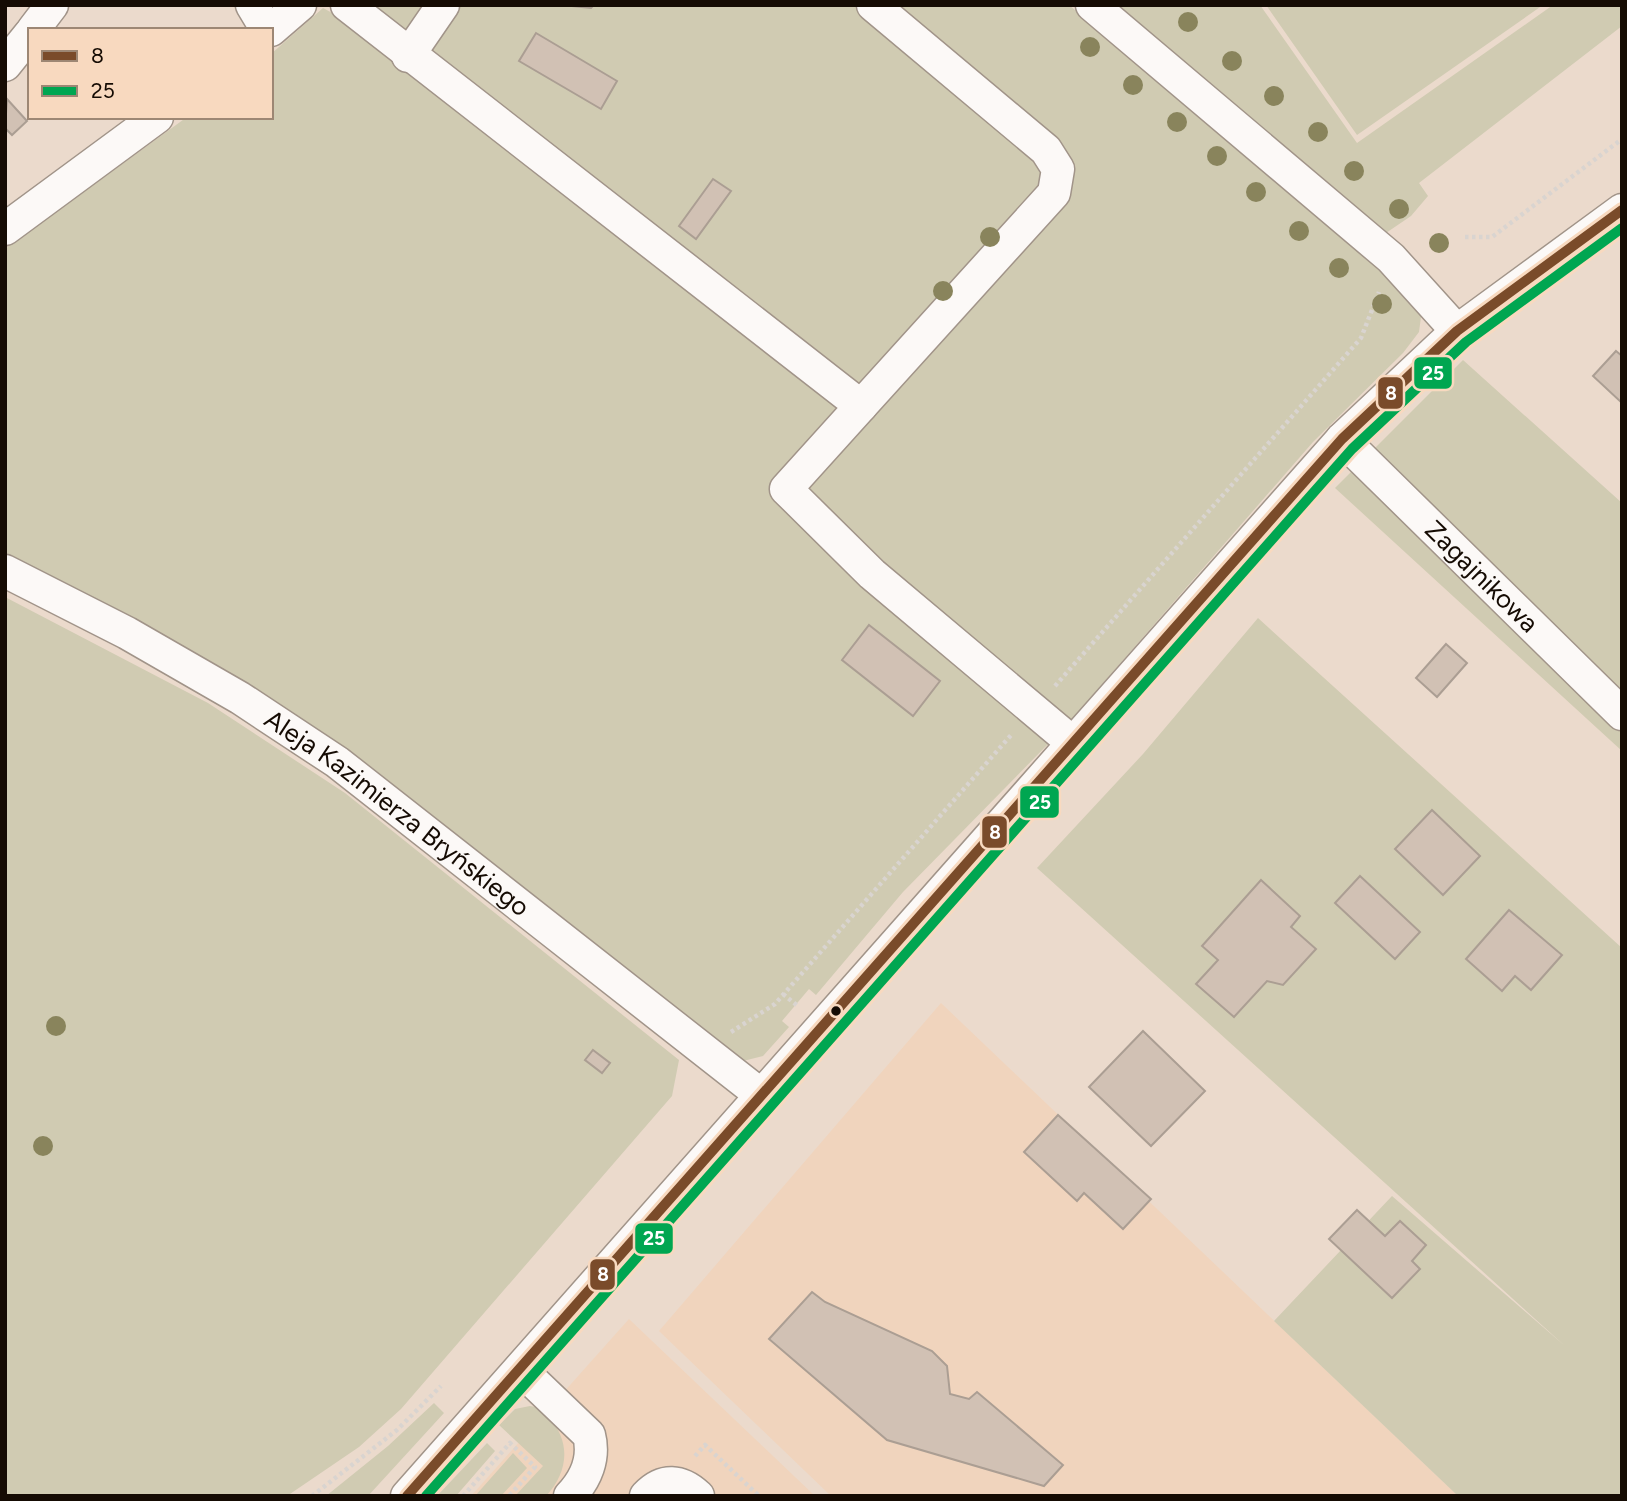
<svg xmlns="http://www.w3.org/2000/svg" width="1627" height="1501" font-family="Figtree,sans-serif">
	<rect width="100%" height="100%" fill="#ebdacc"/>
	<path fill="#f0d4bd" d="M 941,1003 L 1458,1496 L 831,1496 L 659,1331 Z
		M 629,1319 L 815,1496 L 471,1496 Z"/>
	<path fill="#d0cbb2" d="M 357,5 L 1069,5 L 1414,296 L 1421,317 L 1419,332 L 1403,353 L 1313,442 L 1071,720 L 1009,669 L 993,692 L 1052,740 L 903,892 L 816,995 L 809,989 L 782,1021 L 789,1027 L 763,1056 L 743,1061 L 134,622 L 5,555 L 5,249 L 187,117 L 271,117 L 271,54 L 323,8 L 388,43 L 861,406 L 786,489 L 841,566 L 883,600 L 799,490 L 869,405 Z
		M 1111,5 L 1260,5 L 1357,143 L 1553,5 L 1622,5 L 1622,26 L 1419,183 L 1428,196 L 1411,216 L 1383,235 Z
		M 1266,5 L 1543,5 L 1357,135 Z
		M 1463,360 L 1622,503 L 1622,751 L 1335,488 Z
		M 5,597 L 208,703 L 345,793 L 679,1060 L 672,1096 L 401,1409 L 359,1447 L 287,1496 L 5,1496 Z
		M 1258,618 L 1622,948 L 1622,1496 L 1458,1496 L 1274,1321 L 1392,1196 L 1565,1346 L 1037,868 L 1143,754 Z
		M 434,1403 L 444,1413 L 368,1496 L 326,1496 L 388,1446 Z
		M 530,1406 C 538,1407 542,1411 548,1417 C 572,1441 568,1473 546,1496 L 515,1496 L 543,1466 L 499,1425 L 515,1409 Z
		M 487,1443 L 495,1451 L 456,1496 L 437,1496 Z
		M 513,1453 L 527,1468 L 501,1496 L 475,1496 Z"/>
	<path fill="#d1c1b4" stroke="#ab9e93" stroke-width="2" d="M 562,5 L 594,5 L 591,8 Z
		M 536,33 L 617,81 L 601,109 L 519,61 Z
		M 7,99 L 27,121 L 12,135 L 5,128 Z
		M 713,179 L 731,191 L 696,239 L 679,226 Z
		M 1616,351 L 1622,356 L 1622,403 L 1593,376 Z
		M 869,625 L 940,681 L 913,716 L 842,660 Z
		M 1446,644 L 1467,663 L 1437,697 L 1416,678 Z
		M 1432,810 L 1480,856 L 1443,895 L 1395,849 Z
		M 1360,876 L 1420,932 L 1395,959 L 1335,903 Z
		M 1261,880 L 1300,916 L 1291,927 L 1316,949 L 1283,985 L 1267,981 L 1234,1017 L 1196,984 L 1218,960 L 1202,946 Z
		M 1509,910 L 1562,955 L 1531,990 L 1515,976 L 1502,991 L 1466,959 Z
		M 1143,1031 L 1205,1091 L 1151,1146 L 1089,1087 Z
		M 593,1050 L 610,1063 L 602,1073 L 585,1060 Z
		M 1058,1115 L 1151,1199 L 1123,1229 L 1084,1193 L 1077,1201 L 1024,1152 Z
		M 1357,1210 L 1385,1236 L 1400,1221 L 1426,1245 L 1412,1261 L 1420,1269 L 1392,1298 L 1329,1239 Z
		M 812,1292 L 825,1302 L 932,1351 L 947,1366 L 950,1394 L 969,1399 L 977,1392 L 1063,1465 L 1044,1486 L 887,1440 L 769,1339 Z"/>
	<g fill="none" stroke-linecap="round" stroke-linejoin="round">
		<defs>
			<g id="minor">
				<path d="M 252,5 L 267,30"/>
				<path d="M 347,5 L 861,406 L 786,489 L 872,574 L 1073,743"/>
				<path d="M 1092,5 L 1391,258 L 1457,331"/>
				<path d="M 33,30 L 52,5"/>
				<path d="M 271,30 L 300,5"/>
				<path d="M 408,56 L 443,5"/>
				<path d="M 5,65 L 30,34"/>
				<path d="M 5,229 L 157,117"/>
				<path d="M 861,406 L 1054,193 L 1058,169 L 1046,150 L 873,5"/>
				<path id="s1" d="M 1342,439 L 1622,714"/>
				<path id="s2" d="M 5,571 L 127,633 L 240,698 L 337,762 L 761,1095"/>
				<path d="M 520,1369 L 589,1435 C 595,1458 586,1479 570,1496"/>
				<path d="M 407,1496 L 1342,439 L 1457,331 L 1622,210"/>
				<path d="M 646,1496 C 663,1478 681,1480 698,1496"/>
			</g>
		</defs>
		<use href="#minor" stroke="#a19489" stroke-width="35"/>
		<path stroke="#d9d4d0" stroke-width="4.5" stroke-dasharray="3.5 3.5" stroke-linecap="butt" d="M 1465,237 L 1492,237 L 1622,139
			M 1055,686 L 1361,338 L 1379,292
			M 783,994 L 799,1007
			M 731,1032 L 775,1004 L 1012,734
			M 695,1456 L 705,1445 L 759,1496
			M 312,1496 L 397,1430 L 441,1386
			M 463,1496 L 510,1443 L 535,1467 L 509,1496"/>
		<use href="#minor" stroke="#fcf9f7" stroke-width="32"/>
		<defs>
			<path id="bus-1" d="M 407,1496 L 1342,439 L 1457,331 L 1622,210"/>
			<path id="bus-2" d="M 426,1496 L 1352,449 L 1466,342 L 1622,228"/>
		</defs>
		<use href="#bus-1" stroke="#f8d9bf" stroke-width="16"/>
		<use href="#bus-2" stroke="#f8d9bf" stroke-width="16"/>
		<use href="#bus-1" stroke="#7a4b2a" stroke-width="10"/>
		<use href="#bus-2" stroke="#00a651" stroke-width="10"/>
	</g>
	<g fill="#89845c">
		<circle cx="1188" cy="22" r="10"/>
		<circle cx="1090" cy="47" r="10"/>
		<circle cx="1232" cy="61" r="10"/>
		<circle cx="1133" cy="85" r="10"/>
		<circle cx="1274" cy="96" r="10"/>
		<circle cx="1177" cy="122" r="10"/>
		<circle cx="1318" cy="132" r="10"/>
		<circle cx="1217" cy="156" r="10"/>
		<circle cx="1354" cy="171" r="10"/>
		<circle cx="1256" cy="192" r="10"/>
		<circle cx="1399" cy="209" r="10"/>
		<circle cx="1299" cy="231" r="10"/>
		<circle cx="990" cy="237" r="10"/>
		<circle cx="1439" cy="243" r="10"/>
		<circle cx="1339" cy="268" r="10"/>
		<circle cx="943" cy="291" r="10"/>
		<circle cx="1382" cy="304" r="10"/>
		<circle cx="56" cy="1026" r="10"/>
		<circle cx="43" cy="1146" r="10"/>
	</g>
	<circle fill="#150b03" stroke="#f8d9bf" stroke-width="2.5" cx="836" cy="1011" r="6"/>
	<g text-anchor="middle" stroke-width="5" stroke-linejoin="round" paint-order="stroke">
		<g font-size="26" fill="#150b03" stroke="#f8d9bf">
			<text dy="9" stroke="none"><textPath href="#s1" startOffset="196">Zagajnikowa</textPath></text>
			<text dy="9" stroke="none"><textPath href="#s2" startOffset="462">Aleja Kazimierza Bryńskiego</textPath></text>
		</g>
	</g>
	<g stroke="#f8d9bf" stroke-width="2.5">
		<rect x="1413" y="356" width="40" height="34" rx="7" fill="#00a651"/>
		<rect x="1377" y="376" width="27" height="34" rx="7" fill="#7a4b2a"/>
		<rect x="1019" y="785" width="41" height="34" rx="7" fill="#00a651"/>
		<rect x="981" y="815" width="27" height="34" rx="7" fill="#7a4b2a"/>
		<rect x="634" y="1222" width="40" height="33" rx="7" fill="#00a651"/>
		<rect x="589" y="1258" width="27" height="33" rx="7" fill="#7a4b2a"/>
	</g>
	<g font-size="19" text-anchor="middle" font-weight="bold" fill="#fff">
		<text x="1433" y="380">25</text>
		<text x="1391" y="400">8</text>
		<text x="1040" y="809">25</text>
		<text x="995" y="839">8</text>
		<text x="654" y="1245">25</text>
		<text x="603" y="1281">8</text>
	</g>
	<rect width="1627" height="1501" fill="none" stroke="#150b03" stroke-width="14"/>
	<rect x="28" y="28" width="245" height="91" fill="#f8d9bf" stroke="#9d8774" stroke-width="2"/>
	<rect x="42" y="51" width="35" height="10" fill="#7a4b2a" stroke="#9d8774" stroke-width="2"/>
	<text x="91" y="63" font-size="21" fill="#150b03">8</text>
	<rect x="42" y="86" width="35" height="10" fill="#00a651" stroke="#9d8774" stroke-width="2"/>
	<text x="91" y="98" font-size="21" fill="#150b03">25</text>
</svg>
